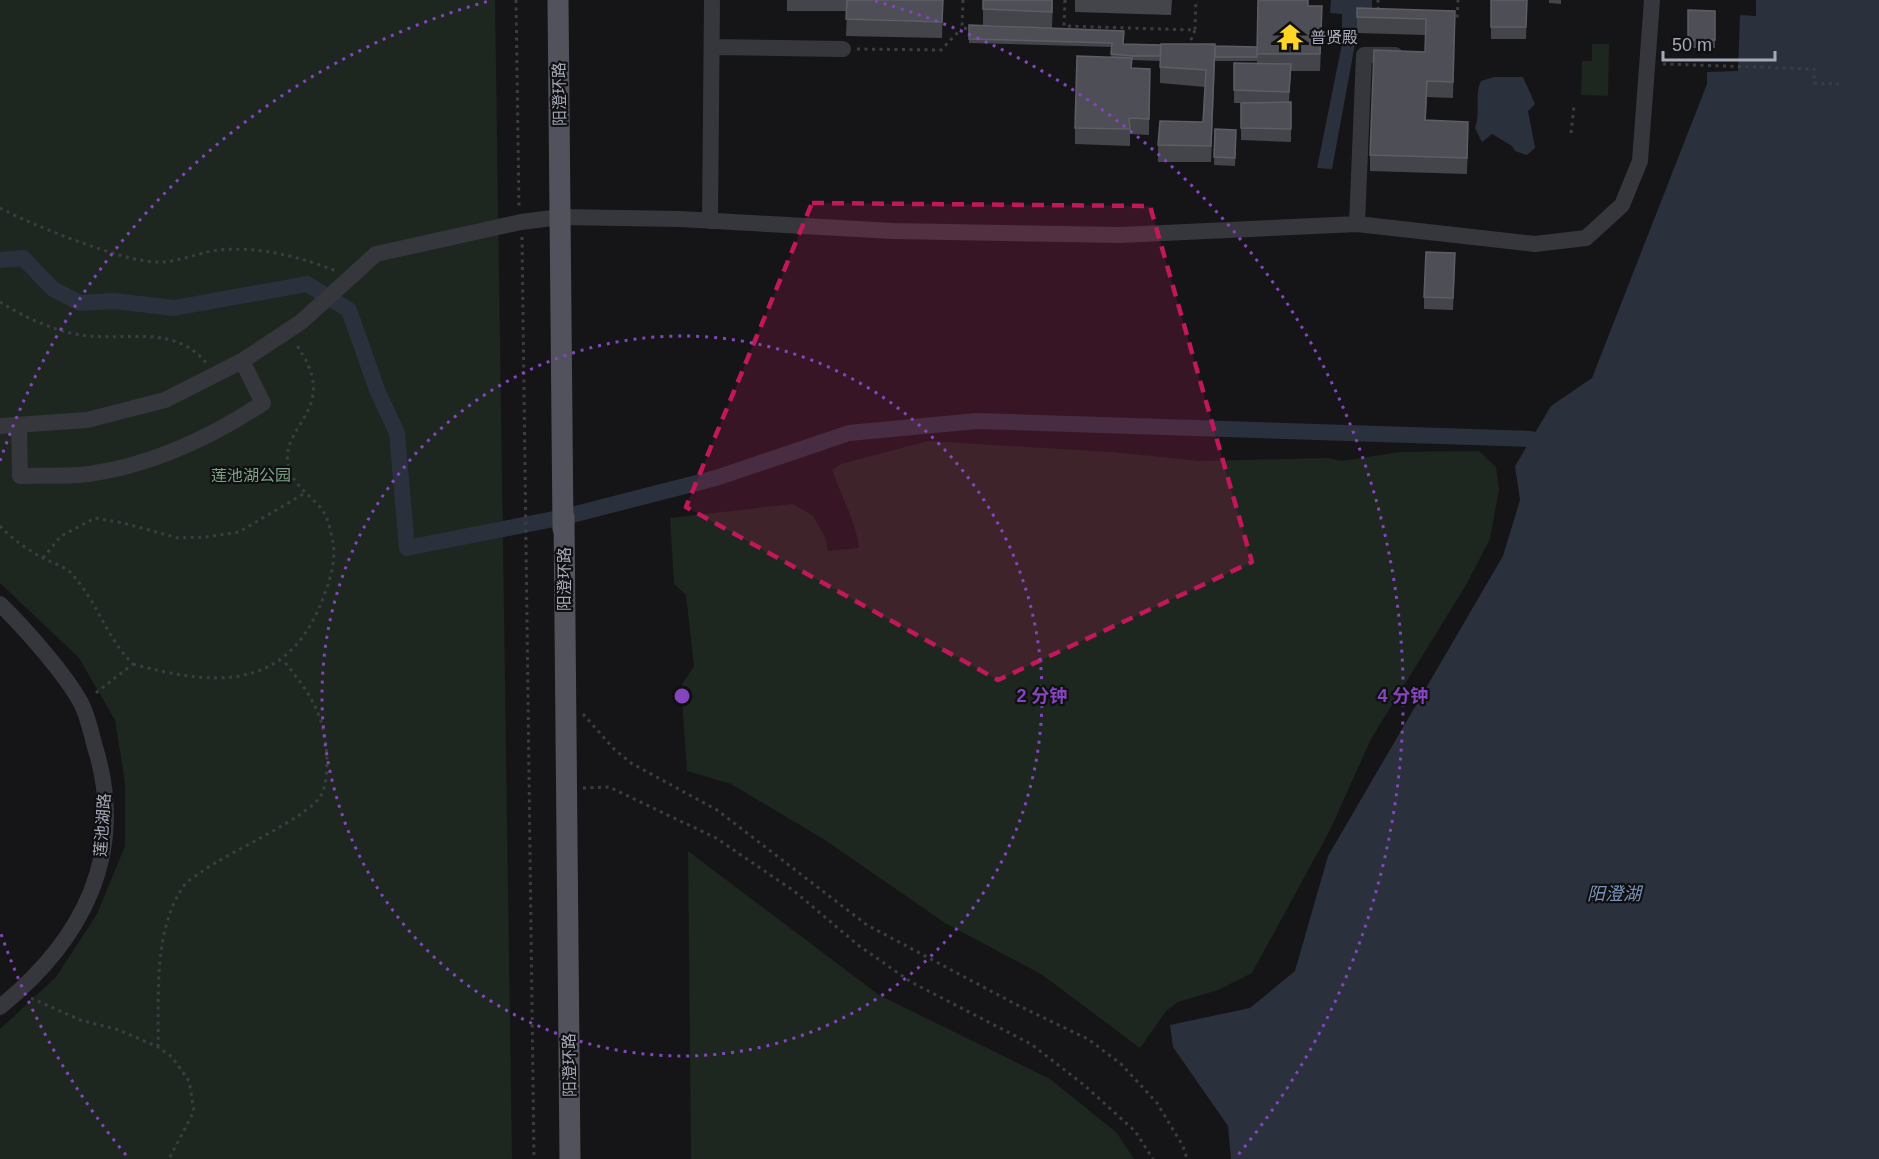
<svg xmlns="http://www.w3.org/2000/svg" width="1879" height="1159" font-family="Helvetica,'Noto Sans SC',sans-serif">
	<rect width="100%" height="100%" fill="#151517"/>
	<path fill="#1d261f" d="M 0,0 L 495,0 L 512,1159 L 0,1159 L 0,1029 L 56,977 L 97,914 L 125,846 L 125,783 L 115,720 L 79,658 L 0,583 Z
		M 1592,44 L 1609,44 L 1608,96 L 1581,95 L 1582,61 L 1592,61 Z
		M 928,441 L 1111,452 L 1200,461 L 1327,458 L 1342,461 L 1400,452 L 1479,451 L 1496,467 L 1499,490 L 1490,539 L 1466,585 L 1371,739 L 1330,830 L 1252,973 L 1218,990 L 1178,1002 L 1166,1011 L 1140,1048 L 1041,974 L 945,923 L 825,840 L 731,784 L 687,771 L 681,686 L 694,666 L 686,595 L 674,584 L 670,518 L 793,504 L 813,516 L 825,537 L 828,551 L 859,548 C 856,521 841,496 832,470 L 841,464 Z
		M 688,851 L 879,995 L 1050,1079 L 1117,1133 L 1134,1159 L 691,1159 Z"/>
	<path fill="#2a313c" d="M 1331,0 L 1372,0 L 1372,14 L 1357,14 L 1357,33 L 1332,169 L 1317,168 L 1342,44 L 1342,14 L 1330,13 Z
		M 1756,0 L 1879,0 L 1879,1159 L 1231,1159 L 1228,1126 L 1173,1047 L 1170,1025 L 1250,1008 L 1295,971 L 1328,856 L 1503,556 L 1520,500 L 1515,466 L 1551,406 L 1592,378 L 1707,84 L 1707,72 L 1738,71 L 1740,15 L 1756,16 Z
		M 1494,77 L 1523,77 L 1535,104 L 1528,111 L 1535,148 L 1527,155 L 1515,151 L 1512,146 L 1492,134 L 1482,142 L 1475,128 C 1481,113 1474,95 1481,81 Z"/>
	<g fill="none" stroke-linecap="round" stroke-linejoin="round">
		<path stroke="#2a313c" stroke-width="16" d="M 0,260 L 23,258 L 53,289 L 80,303 L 114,301 L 174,308 L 307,284 L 349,310 L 377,390 L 397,433 L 407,548 L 564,517 L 716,478 L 849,433 L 977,421 L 1531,439"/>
		<path stroke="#3c3d44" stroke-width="3" stroke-dasharray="3 4.5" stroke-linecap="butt" d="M 516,0 L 519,207
			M 963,0 L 962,28 L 973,29
			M 1065,0 L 1064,26 L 1195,30 L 1196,0
			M 1378,10 L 1378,0
			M 1452,20 L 1457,20 L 1458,0
			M 1188,47 L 1195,30
			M 857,49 L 941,50 L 961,29
			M 1663,64 L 1814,69 L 1814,83 L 1839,84
			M 1571,133 L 1574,106
			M 0,208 C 32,225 121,261 156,262 C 179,263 198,252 220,250 C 258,246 301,257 336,271
			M 522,237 L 534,1159
			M 0,302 C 24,317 54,331 81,335 C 125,342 175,323 207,364
			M 0,526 C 12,539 29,551 45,559 C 53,563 63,566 70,572 C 98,602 105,636 133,664 L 93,695
			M 43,558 L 61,536 L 95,518 L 123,523 L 178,538 L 206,537 L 239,532 L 305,493
			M 133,664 C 209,685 282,693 319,608 C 327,589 337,563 333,542 C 331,533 328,518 323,511 C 313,497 295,487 289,469 C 276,424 345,411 295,343
			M 583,714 L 614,749 L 631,763 L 717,810 L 867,925 L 1019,1006 L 1088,1039 L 1121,1064 L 1157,1103 L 1183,1146 L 1187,1159
			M 583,788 L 609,787 L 716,838 L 794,891 L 858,945 L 911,982 L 1031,1044 L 1084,1085 L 1135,1131 L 1153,1159
			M 31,998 L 80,1020 L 119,1030 L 158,1047 L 172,1057 L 189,1081 L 194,1111 L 169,1159
			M 158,1047 C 159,996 153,932 183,887 C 187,880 198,875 204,870 C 230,852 306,818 320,797 C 327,786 327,769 327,757 C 325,714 309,692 283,660"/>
		<path stroke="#36363d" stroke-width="16" d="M 712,47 L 843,49
			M 710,221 L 712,0
			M 1357,224 L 1364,55 L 1395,55
			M 0,426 L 87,420 L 165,400 L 242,361 L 301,322 L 376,254 L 521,222 L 560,217 L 680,219 L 893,231 L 1120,235 L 1357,224 L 1535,244 L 1586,238 L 1622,205 L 1640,161 L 1652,0
			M 19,426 L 20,476 C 43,475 67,477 89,474 C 153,465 210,438 263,403 L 242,361
			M 0,604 C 24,627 66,675 81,703 C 88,716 91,733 95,747 C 128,853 83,940 0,1007"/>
		<path stroke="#51525c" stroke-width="21" d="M 558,0 L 563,529
			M 564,517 L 570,1159"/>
	</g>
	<path fill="#43454a" d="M 787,0 L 943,0 L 942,38 L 846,36 L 847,11 L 787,11 Z
		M 983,0 L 1053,0 L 1052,28 L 983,25 Z
		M 1075,0 L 1172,0 L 1171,15 L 1075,12 Z
		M 1491,0 L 1527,0 L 1526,39 L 1491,39 Z
		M 1549,0 L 1561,0 L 1561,4 L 1549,3 Z
		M 1308,6 L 1322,23 L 1320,71 L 1291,71 L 1289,102 L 1291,102 L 1291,142 L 1241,140 L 1241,103 L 1234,103 L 1234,63 L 1257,64 L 1257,61 L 1215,61 L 1211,162 L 1158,162 L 1158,145 L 1203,122 L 1205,87 L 1160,83 L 1160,61 L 1132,60 L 1132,68 L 1150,69 L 1149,135 L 1130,134 L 1130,146 L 1075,144 L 1075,128 L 1111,57 L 1112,47 L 969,43 L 969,25 L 1124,44 L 1257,47 Z
		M 1357,8 L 1455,11 L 1453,98 L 1427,97 L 1426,120 L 1468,138 L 1467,174 L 1370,171 L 1370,155 L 1425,52 L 1426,35 L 1357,33 Z
		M 1688,10 L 1715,11 L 1715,48 L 1688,48 Z
		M 1215,129 L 1236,139 L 1235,166 L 1214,165 Z
		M 1455,265 L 1453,310 L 1424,309 L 1424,297 Z"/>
	<path fill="#2c2d31" d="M 1322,6 L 1322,23 L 1320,71 L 1320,54 Z
		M 1455,11 L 1455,27 L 1453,98 L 1453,82 Z
		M 1215,44 L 1215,60 L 1211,162 L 1211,146 Z"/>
	<path fill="#4e4f56" stroke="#5c5d66" stroke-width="1.5" d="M 847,0 L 943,0 L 942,22 L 846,19 Z
		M 983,0 L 1052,0 L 1052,12 L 983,9 Z
		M 1258,0 L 1308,0 L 1308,6 L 1322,6 L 1320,54 L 1257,54 Z
		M 1491,0 L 1527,0 L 1526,27 L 1491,27 Z
		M 1357,8 L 1455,11 L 1453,82 L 1427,81 L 1425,120 L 1468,122 L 1467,158 L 1370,155 L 1374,50 L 1425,52 L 1426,19 L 1357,17 Z
		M 1688,10 L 1715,11 L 1715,40 L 1688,40 Z
		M 969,25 L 1124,31 L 1123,44 L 1161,45 L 1160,56 L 1133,56 L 1111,54 L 1112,43 L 969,39 Z
		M 1161,44 L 1215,44 L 1211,146 L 1158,145 L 1160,121 L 1203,122 L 1206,70 L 1160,67 Z
		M 1215,46 L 1257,47 L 1257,57 L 1215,57 Z
		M 1077,56 L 1132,58 L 1131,68 L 1150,69 L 1149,119 L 1129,118 L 1130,129 L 1075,128 Z
		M 1234,63 L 1291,64 L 1289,92 L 1234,90 Z
		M 1291,102 L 1291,129 L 1241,128 L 1241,103 Z
		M 1215,129 L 1236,130 L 1235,158 L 1214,157 Z
		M 1426,252 L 1455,253 L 1453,298 L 1424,297 Z"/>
	<path fill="#c2185b" fill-opacity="0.2" stroke="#c2185b" stroke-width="4.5" stroke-dasharray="12 8" stroke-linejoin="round" d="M 812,203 L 1150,206 L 1252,562 L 998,680 L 686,507 Z"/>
	<g fill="none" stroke="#8445be" stroke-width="3" stroke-dasharray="3 6">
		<circle cx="682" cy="696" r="360"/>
		<path d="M126 1155A721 721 0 0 1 0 931M0 461A721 721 0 0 1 489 1M875 1A721 721 0 0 1 1238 1155"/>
	</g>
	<defs>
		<symbol id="temple-bare" viewBox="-9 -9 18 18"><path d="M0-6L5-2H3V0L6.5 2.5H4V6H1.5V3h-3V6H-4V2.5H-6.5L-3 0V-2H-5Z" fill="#ffd625" stroke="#101012" stroke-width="2.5" paint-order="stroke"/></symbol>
	</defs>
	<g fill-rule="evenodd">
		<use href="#temple-bare" x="1271" y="18" width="38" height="38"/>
	</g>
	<g text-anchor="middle" stroke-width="4.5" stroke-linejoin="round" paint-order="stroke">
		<g font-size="16" fill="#a6a9b9" stroke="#101012" text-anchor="start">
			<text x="1310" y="43">普贤殿</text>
		</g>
		<g font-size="16" fill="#a6a9b9" stroke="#101012">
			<text transform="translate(559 94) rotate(-91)" y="6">阳澄环路</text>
			<text transform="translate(564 579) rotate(-90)" y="6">阳澄环路</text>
			<text transform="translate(102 825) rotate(-86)" y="6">莲池湖路</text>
			<text transform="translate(569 1065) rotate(-91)" y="6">阳澄环路</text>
		</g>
		<g font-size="16" fill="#7ba584" stroke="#101012">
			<text x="251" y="481">莲池湖公园</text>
		</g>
		<g font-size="18" font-style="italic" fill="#7a91b7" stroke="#101012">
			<text x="1614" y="900">阳澄湖</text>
		</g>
	</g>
	<circle cx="682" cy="696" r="9" fill="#8445be" stroke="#101012" stroke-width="3"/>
	<g font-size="18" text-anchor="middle" font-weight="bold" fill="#8445be" stroke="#101012" stroke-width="4.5" stroke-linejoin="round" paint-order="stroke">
		<text x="1042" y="702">2 分钟</text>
		<text x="1403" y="702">4 分钟</text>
	</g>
	<path d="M1663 51v9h112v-9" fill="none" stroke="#a6a9b9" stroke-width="3"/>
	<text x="1672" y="51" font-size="18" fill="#a6a9b9" stroke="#101012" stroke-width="4.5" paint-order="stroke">50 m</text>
</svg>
